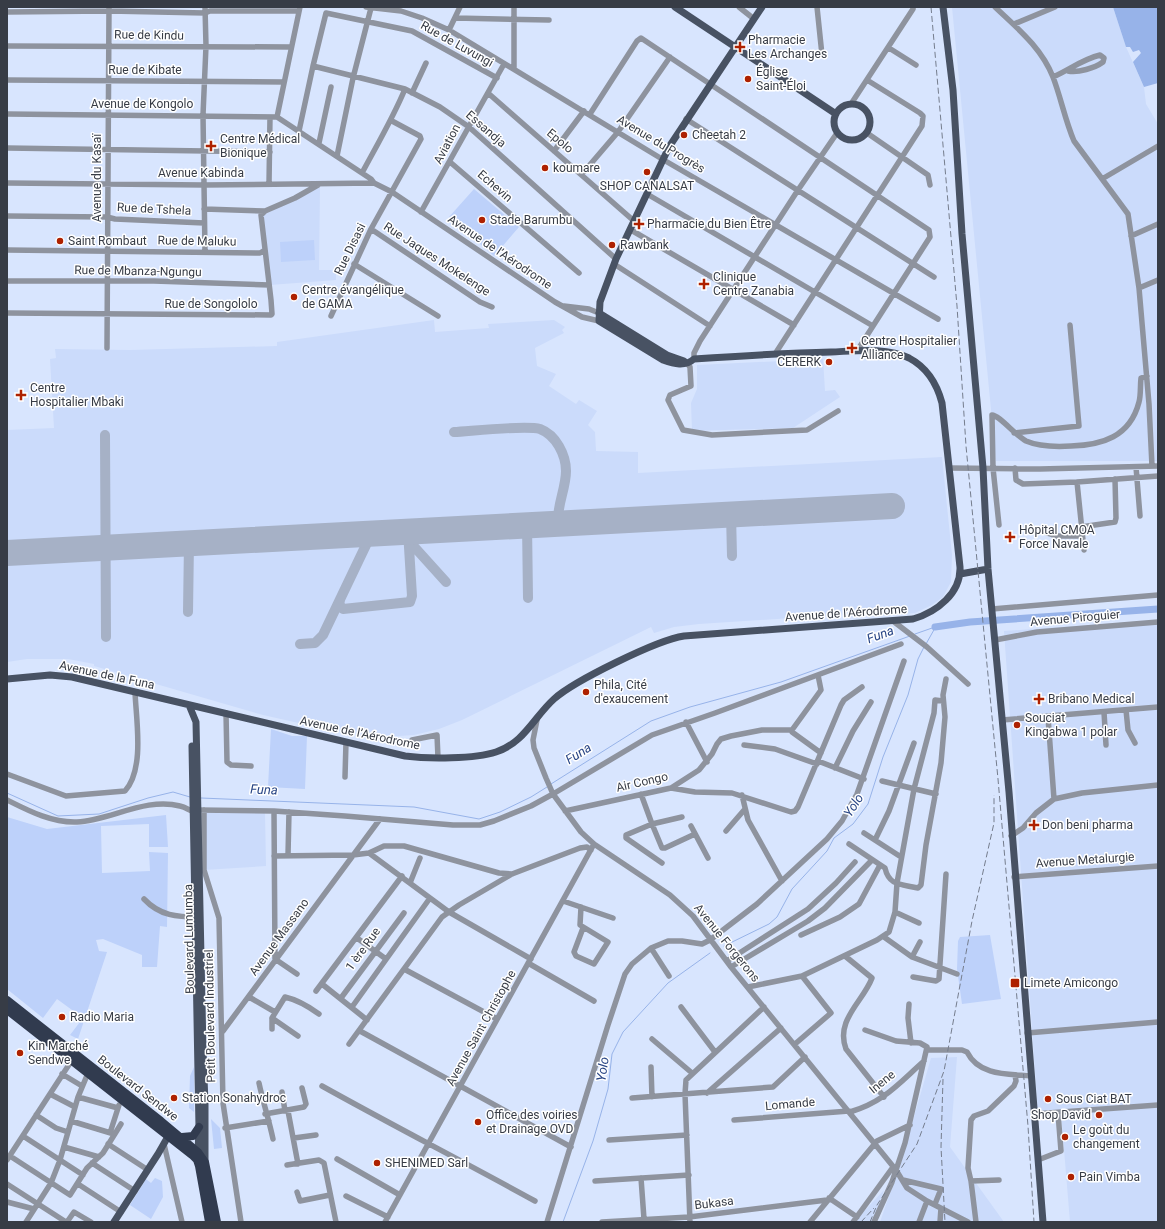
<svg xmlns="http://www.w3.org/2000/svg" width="1165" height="1229" font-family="Roboto,sans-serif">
	<rect width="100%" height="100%" fill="#d8e5fe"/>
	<path fill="#cbdbfb" d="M 952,7 L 1113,7 L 1126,47 L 1144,87 L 1146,104 L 1158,124 L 1158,461 L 996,461 Z
		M 320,187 L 319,270 L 336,270 L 336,280 L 270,285 L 263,215 Z
		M 434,320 L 435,332 L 489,328 L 488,324 L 554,320 L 565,327 L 562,330 L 564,333 L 535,348 L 537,366 L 556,374 L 549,386 L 576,404 L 579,400 L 597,411 L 588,425 L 595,432 L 596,451 L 638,452 L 638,473 L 942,457 L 952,555 L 951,582 L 943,597 L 932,605 L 915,613 L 886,615 L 868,607 L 868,613 L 699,624 L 674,627 L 654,633 L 651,627 L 462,720 L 439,729 L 414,735 L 384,737 L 365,735 L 312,726 L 263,715 L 94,666 L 94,664 L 68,659 L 27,659 L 7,662 L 7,430 L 54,428 L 50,359 L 56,358 L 55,349 L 130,350 L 277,346 L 277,342 Z
		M 823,359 L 825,391 L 835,390 L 840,397 L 793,428 L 692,431 L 691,403 L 697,389 L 697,365 Z
		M 1158,620 L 1158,1222 L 1070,1222 L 1061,1113 L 1038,1114 L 1004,631 Z
		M 204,810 L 265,813 L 266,866 L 204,870 Z
		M 957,1057 L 950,1147 L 1004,1222 L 880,1222 L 902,1158 L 931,1058 Z
		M 884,1190 L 873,1222 L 854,1222 Z"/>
	<path fill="#bdd1fa" d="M 474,189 L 519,227 L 494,256 L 449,217 Z
		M 314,240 L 315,260 L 281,262 L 280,242 Z
		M 271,729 L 292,736 L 307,736 L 305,789 L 268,787 Z
		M 166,815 L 168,847 L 149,847 L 149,824 L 101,826 L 102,873 L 150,871 L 149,852 L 168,853 L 167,927 L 160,926 L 157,967 L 142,967 L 142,955 L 103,939 L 96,940 L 99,951 L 107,952 L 78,1039 L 70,1035 L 83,1018 L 57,999 L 43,1018 L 7,989 L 7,817 L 47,829 Z
		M 990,935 L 1001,999 L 962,1004 L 957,969 L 958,941 L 960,937 Z
		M 194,1067 L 194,1112 L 189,1108 L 190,1076 Z
		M 211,1119 L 220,1128 L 222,1148 L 214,1149 Z
		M 155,1178 L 162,1181 L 163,1197 L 151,1219 L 130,1205 L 146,1179 L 151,1183 Z"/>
	<path fill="#97b3e9" d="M 1113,7 L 1158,7 L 1158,83 L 1144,87 L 1133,62 L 1141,53 L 1139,50 L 1133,52 L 1130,47 L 1126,47 Z"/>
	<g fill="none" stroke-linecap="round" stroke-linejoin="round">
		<path stroke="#97b3e9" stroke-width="1" d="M 915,634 L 935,627
			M 926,644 L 935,628
			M 551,784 L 651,721 L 690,707 L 781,682 L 910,636
			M 7,793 L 58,816 L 99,814 L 148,798 L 173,792 L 190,797
			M 201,798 L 414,807 L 479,819 L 500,812 L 531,797 L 547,787
			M 724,946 L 769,924 L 777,917 L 792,889 L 827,851 L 834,838 L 853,824 L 868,804 L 883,757 L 908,695 L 918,659 L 924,647
			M 563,1222 L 593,1141 L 608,1089 L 612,1054 L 623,1032 L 668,983 L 710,953"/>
		<path stroke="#97b3e9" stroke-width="7" d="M 935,627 L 970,622 L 1158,609"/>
		<path stroke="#a6b1c6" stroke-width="10" d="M 454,432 C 472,431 526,425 540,429 C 556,435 566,455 566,471 C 566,488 557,505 558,522
			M 105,435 L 106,637
			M 731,514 L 732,556
			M 527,524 L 528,598
			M 409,541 L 446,582
			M 340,600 L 339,605 L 343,609 L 410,602 L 412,596 L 408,531
			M 188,612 L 189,542
			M 300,644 L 315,643 L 323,635 L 366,545 L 367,533"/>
		<path stroke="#a6b1c6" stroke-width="26" d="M 7,553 L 892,506"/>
		<path stroke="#8e939e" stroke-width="5.5" d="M 366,7 L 401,11 L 422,18 L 449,30 L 662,159 L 938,319
			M 514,7 L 514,69
			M 739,7 L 754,19
			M 817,7 L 822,55
			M 995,7 C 1017,28 1041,47 1053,77 C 1061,98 1065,120 1074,141 L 1128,214 L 1139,288 L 1149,404 L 1152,466
			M 7,12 L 109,11 L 205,13 L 210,11 L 299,11
			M 455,18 L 549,20
			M 1014,24 L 1055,7
			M 449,30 L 460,7
			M 7,46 L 291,47
			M 889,48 L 916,65
			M 313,66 L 405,89 L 440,107 L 469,127 L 616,259
			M 1053,77 C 1069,70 1083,59 1100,55 L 1104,58 L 1103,62 C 1095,68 1078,73 1068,71
			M 7,80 L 284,82
			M 412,93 L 426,63
			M 488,93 L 634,221
			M 851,104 L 913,9
			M 7,114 L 277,117 L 371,179 L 374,183
			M 590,114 L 637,41 L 641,38 L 929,230 L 930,237 L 857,351
			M 277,117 L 300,7
			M 686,119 L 934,277
			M 299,131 L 313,66 L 326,13 L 412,31 L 497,78
			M 867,133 L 928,175 L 930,185
			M 319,143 L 331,87
			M 7,148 L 270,152
			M 554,151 L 584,111
			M 337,156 L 353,78 L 371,8
			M 450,162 L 579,273
			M 362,173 C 377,145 393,118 405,89
			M 582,174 L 618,132 L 670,57
			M 1102,179 L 1158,146
			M 7,183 L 204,185 L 374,183 L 392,192 L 555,302 L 582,317 L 599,321
			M 269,184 L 270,117
			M 647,194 L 873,326
			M 204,209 L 265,211
			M 421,212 L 504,64
			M 7,216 L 107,217 L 115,219 L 204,223
			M 371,229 L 480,302 L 492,307
			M 631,230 L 794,325
			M 1131,236 L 1158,224
			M 7,250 L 260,253 L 265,250
			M 205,252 L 203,115 L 206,46 L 205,7
			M 354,264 L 438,316
			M 614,264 L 710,326
			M 7,281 L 154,281 L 269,285
			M 1139,288 L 1158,280
			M 564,306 L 589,309 L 599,313
			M 7,313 L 271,315 L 272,314 L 271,300 L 261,215 L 265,211 L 295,198 L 318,185
			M 331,316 L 371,229 L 421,139 L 420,136 L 392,121
			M 107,348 L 109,7
			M 775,354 L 922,126 L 923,116 L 920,113 L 867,80
			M 694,359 L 694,353 L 700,341 L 798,190 L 837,133
			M 687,363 L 690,367 L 691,386 L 670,395 L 668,400 L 683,430 L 712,435 L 807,430 L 838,411
			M 1014,433 L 1079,426 L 1070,325
			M 1136,467 L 1140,516
			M 949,468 L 1040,469 L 1158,466
			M 1015,468 L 1016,480 L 1023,484 L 1077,482 L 1158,476
			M 1077,482 L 1084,550
			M 999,525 L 993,468 L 992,415 C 999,415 1016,436 1026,441 C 1040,447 1055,447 1071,446 C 1102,445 1130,437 1139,402 C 1141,395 1140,386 1141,378 L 1147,376
			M 1081,527 L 1115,522 L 1116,518 L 1115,479
			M 1047,533 L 1056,536 L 1082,536
			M 992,609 L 1158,595
			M 893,621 L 927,647 L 968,684
			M 995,640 L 1037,632 L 1158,622
			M 818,675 L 821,690 L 792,730 L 792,732 L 821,753
			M 1126,710 L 1128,730 L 1135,743
			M 1104,712 L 1106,745
			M 226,713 L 227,762 L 231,765 L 251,766
			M 1048,717 L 1054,799 L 1082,793 L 1158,785
			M 537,720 L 533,740 L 534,748 L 546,778 L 553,794 L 581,832 L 594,844 L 670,895 L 693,916 L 731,967 L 896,1170 L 907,1188 L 927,1201 L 919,1222
			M 1002,720 L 1158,707
			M 686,722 L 707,762
			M 412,740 L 437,735 L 438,758
			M 744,745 L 775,749 L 817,764
			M 818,761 L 864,779
			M 835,768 L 853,731 L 871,702
			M 7,774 L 66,796 L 125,791 C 145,769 136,719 135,692
			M 345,777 L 346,742
			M 882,781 L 936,794
			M 671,788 L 695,792 L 732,793 L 791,812 L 795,811 L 798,807 L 841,705 L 844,700 L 862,687
			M 641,794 L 652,824 L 662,848 L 665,848 L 695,834
			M 742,795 L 748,820 L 782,881
			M 7,800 C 29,811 52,823 77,822 C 111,820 146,797 180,806 C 185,807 189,810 194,812
			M 199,810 L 274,811 L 345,816 L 453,825 L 480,825 L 494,821 L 531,806 L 553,794 L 652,735 L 715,713 L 901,644
			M 204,810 L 204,870 L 219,918 L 223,1103 L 241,1222
			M 274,811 L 275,959 L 297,974
			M 565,811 L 671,788 L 699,770 L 712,754 L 717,744 L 721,739 L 731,736 L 762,730 L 792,730
			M 691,826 L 708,858
			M 726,831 L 745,809
			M 864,833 L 901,857
			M 1011,836 L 1023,828 L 1036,813 L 1054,799
			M 875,840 L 889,811 L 914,743
			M 849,844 L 885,868 C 889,886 901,884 918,888 L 921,885 L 926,845 L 941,763 L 945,717 L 943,695 L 946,679
			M 369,853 L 384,846 L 404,846 L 499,873 L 512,874
			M 288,855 L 289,812
			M 274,856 L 353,855 L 369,853 L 449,912 L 531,959
			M 662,863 L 626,838 L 626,835 L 652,824 L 682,817
			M 1014,877 L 1158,866
			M 410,883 L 420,858
			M 144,899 C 160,916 177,917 199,917
			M 563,901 L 613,918
			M 581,907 L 580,925 L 608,942 L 594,964 L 576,956 L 574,952 L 583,928
			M 895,912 L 919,923
			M 801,935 L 840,917 L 859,904 L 880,865
			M 884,937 L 912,957 L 957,974
			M 357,938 L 386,959
			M 651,948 L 669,976
			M 845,956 L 872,978 C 863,1002 835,1020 846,1049 L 884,1097
			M 912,957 L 920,942
			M 727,961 L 808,909 L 836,883 L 855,862
			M 528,963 L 594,1001
			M 731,967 L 808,921 L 825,908 L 872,860
			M 404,969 L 497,1019
			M 913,977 L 936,981 L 939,979 L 946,874
			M 322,984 L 367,1020
			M 748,987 L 802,976 L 877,940 L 889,932 L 895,912 L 897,883 L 914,789 L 934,713 L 935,700 L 943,701
			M 316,991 L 402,876
			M 249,997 L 275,1012
			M 341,998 L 404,913
			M 909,1004 L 908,1018 L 911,1043
			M 352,1007 L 430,898
			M 681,1007 L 715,1052
			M 272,1018 L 298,1036
			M 272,1029 L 272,1018 L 285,997 C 298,1000 308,1006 319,1014
			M 865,1030 L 896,1041 L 920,1043 L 927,1047 L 905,1143 L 892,1182 L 874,1222
			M 223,1031 L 380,819
			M 360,1031 L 571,1147
			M 1027,1033 L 1158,1022
			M 652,1039 L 692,1073
			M 349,1044 L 442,917 L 459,905 L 512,874 L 580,848 L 587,847 L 591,850
			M 795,1044 L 831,1013 L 802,976
			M 927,1050 L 962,1050 L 967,1052 C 979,1076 1008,1074 1031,1076
			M 651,1067 L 652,1097
			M 62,1074 L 82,1086
			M 259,1083 C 263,1102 269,1120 273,1139
			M 322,1086 C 392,1125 464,1162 535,1201
			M 282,1092 L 285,1111
			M 707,1093 L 781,1028
			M 50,1094 L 75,1107
			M 78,1097 L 118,1108
			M 632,1098 L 773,1087 L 805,1057
			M 288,1111 L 298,1164
			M 850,1112 C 884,1102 898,1084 924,1061
			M 265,1114 L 304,1107 L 306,1104 L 302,1088
			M 1034,1114 L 1158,1105
			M 36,1115 L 56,1128 L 68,1132
			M 734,1120 L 849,1111
			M 71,1121 L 114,1134
			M 225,1128 L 269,1121
			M 110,1133 L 119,1105
			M 23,1136 L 83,1175
			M 294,1138 L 316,1135
			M 609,1140 L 687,1135
			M 108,1144 L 148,1170
			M 164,1144 L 182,1222
			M 64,1147 L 99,1157
			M 10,1156 L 70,1195 L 87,1168 L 103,1153 L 121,1124
			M 337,1159 L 400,1195
			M 7,1160 L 72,1060
			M 1038,1160 L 1061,1151 L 1058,1113
			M 92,1163 L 135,1191
			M 287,1165 L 319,1160 L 324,1163 L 336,1222
			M 641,1178 L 644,1219
			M 903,1180 L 941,1189 L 935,1204
			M 595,1181 L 689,1175
			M 971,1181 L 968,1168 L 971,1120 L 974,1116 L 988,1111 L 1014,1086 L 1016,1081 L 1015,1075
			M 7,1184 L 66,1222
			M 78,1184 L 121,1212
			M 297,1192 L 300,1201 L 330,1195
			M 346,1196 L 388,1217
			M 829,1198 L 857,1217
			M 927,1201 L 968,1222
			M 7,1202 L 34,1209
			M 26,1222 L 51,1183 L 60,1160 L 78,1097 L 88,1073
			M 67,1222 L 74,1212 L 91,1222
			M 385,1222 L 594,844
			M 547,1222 L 608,1025 L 625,974 L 632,964 L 651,948 L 668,941 L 682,941 L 702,944 L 710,940 L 757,904 L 827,839 L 842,821 L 857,794 L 904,661
			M 602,1222 L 689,1217 L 827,1200
			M 690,1222 L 685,1094 L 686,1080 L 764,1007
			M 810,1222 L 877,1141 L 910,1125
			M 853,1222 L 893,1167
			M 940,1222 L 941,1208
			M 976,1222 L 971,1181 L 999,1180"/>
		<path stroke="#485263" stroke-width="7" d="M 675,7 L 836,114
			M 943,7 L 953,90 L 962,234 L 983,468 L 988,569 L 1009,792 L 1043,1222
			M834 122a18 18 0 1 1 36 0a18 18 0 1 1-36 0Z
			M 599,313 L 667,355 L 684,361
			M 960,574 L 988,569
			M 7,679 L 50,675 L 72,677 L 405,756 C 428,759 475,759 496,752 C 524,743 534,717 554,699 C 574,681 657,640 684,636 L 913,619 C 937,612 961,593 960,567 L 942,403 C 937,384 928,368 909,358 C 886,347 856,351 831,352 C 785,353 739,356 694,359 C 685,367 674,364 663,360 L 599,321 L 600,302 L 616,259 L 669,147 L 762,7
			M 189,705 L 196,722 L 203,1051 L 205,1104 L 205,1162
			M 192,746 L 199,1127 L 198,1155
			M 114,1222 L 158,1154 L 170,1133"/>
		<path stroke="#313b4f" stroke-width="8" d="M 7,1000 L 161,1121 L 198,1152 L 205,1162 L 217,1222
			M 7,1010 L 192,1155 L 197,1160 L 199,1166 L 209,1222
			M 182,1137 L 193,1136 L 199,1127"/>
		<path stroke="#757d8d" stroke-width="1" stroke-dasharray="6 3" stroke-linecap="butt" d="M 931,7 L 957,306 L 966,446 L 998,779 L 1028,1126 L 1034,1222
			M 943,1079 L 941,1147 L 945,1222
			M 861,1222 L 874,1208
			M 870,1222 L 877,1205 L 917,1144 L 944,1071 L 972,921 L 994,823 L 994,795"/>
	</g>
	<g fill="#ae2100" stroke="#fff" stroke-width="1.5">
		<path d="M738 41h4v4h4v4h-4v4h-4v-4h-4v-4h4z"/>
		<circle cx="748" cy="79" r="4"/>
		<circle cx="684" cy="135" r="4"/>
		<path d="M209 140h4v4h4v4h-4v4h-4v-4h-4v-4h4z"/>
		<circle cx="545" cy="168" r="4"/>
		<circle cx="647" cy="172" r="4"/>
		<circle cx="482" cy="220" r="4"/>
		<path d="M637 218h4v4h4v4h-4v4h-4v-4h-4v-4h4z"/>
		<circle cx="60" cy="241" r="4"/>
		<circle cx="612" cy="245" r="4"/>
		<path d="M702 278h4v4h4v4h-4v4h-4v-4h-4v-4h4z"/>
		<circle cx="294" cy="297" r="4"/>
		<path d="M850 342h4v4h4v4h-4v4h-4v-4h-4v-4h4z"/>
		<circle cx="829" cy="362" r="4"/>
		<path d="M19 389h4v4h4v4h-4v4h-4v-4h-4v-4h4z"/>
		<path d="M1008 531h4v4h4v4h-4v4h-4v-4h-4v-4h4z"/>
		<circle cx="586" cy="692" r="4"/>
		<path d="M1037 693h4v4h4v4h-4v4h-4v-4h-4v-4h4z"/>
		<circle cx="1017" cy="725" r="4"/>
		<path d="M1032 819h4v4h4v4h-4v4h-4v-4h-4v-4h4z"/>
		<rect x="1010" y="978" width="10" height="10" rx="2"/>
		<circle cx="62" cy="1017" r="4"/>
		<circle cx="20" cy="1053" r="4"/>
		<circle cx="174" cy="1098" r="4"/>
		<circle cx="1048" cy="1099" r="4"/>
		<circle cx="1099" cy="1115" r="4"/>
		<circle cx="478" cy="1122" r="4"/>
		<circle cx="1065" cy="1137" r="4"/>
		<circle cx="377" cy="1163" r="4"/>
		<circle cx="1071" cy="1177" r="4"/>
	</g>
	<g text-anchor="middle" stroke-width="3" stroke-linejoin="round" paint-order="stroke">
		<g font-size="12" fill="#373c46" stroke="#fff">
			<text transform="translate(149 35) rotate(1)" y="4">Rue de Kindu</text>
			<text transform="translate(457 44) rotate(29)" y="4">Rue de Luvungi</text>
			<text x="145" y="74">Rue de Kibate</text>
			<text x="142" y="108">Avenue de Kongolo</text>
			<text transform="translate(486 129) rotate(41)" y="4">Essandja</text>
			<text transform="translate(560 141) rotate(40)" y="4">Epolo</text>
			<text transform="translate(447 144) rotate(-62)" y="4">Aviation</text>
			<text transform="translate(661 144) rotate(31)" y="4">Avenue du Progrès</text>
			<text x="201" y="177">Avenue Kabinda</text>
			<text transform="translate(97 178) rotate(-90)" y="4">Avenue du Kasaï</text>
			<text transform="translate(495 186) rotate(41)" y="4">Echevin</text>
			<text transform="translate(154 209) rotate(3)" y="4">Rue de Tshela</text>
			<text transform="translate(197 241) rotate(1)" y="4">Rue de Maluku</text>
			<text transform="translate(350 249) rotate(-64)" y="4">Rue Disasi</text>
			<text transform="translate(500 252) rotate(34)" y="4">Avenue de l’Aérodrome</text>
			<text transform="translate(437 259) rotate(33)" y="4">Rue Jaques Mokelenge</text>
			<text transform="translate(138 271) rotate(1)" y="4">Rue de Mbanza-Ngungu</text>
			<text x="211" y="308">Rue de Songololo</text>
			<text transform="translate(846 613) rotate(-4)" y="4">Avenue de l’Aérodrome</text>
			<text transform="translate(1075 618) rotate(-5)" y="4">Avenue Piroguier</text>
			<text transform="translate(107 675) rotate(12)" y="4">Avenue de la Funa</text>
			<text transform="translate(360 733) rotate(12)" y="4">Avenue de l’Aérodrome</text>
			<text transform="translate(642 782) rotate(-13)" y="4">Air Congo</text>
			<text transform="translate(1085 860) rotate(-4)" y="4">Avenue Metalurgie</text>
			<text transform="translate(279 937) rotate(-54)" y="4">Avenue Massano</text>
			<text transform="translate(189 939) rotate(-91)" y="4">Boulevard Lumumba</text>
			<text transform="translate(727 943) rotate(51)" y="4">Avenue Forgerons</text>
			<text transform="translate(363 949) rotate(-54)" y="4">1 ère Rue</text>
			<text transform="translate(210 1016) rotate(-91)" y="4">Petit Boulevard Industriel</text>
			<text transform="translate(481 1028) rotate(-61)" y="4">Avenue Saint Christophe</text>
			<text transform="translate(882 1082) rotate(-39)" y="4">Inene</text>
			<text transform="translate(138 1088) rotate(38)" y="4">Boulevard Sendwe</text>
			<text transform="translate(790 1104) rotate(-5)" y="4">Lomande</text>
			<text transform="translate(714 1203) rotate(-7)" y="4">Bukasa</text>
		</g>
		<g font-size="12" fill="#373c46" stroke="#fff" text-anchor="start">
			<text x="748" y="44">Pharmacie<tspan x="748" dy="14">Les Archanges</tspan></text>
			<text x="756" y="76">Église<tspan x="756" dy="14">Saint-Éloi</tspan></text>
			<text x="692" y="139">Cheetah 2</text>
			<text x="220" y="143">Centre Médical<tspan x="220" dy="14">Bionique</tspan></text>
			<text x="553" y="172">koumare</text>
			<text x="647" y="190" text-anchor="middle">SHOP CANALSAT</text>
			<text x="490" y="224">Stade Barumbu</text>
			<text x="647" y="228">Pharmacie du Bien Être</text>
			<text x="68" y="245">Saint Rombaut</text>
			<text x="620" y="249">Rawbank</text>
			<text x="713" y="281">Clinique<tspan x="713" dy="14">Centre Zanabia</tspan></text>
			<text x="302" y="294">Centre évangélique<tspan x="302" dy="14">de GAMA</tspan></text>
			<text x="861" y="345">Centre Hospitalier<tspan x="861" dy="14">Alliance</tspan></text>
			<text x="821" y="366" text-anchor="end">CERERK</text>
			<text x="30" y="392">Centre<tspan x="30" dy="14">Hospitalier Mbaki</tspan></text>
			<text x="1019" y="534">Hôpital CMOA<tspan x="1019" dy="14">Force Navale</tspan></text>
			<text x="594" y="689">Phila, Cité<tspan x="594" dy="14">d'exaucement</tspan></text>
			<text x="1048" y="703">Bribano Medical</text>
			<text x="1025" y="722">Souciat<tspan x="1025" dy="14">Kingabwa 1 polar</tspan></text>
			<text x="1042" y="829">Don beni pharma</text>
			<text x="1024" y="987">Limete Amicongo</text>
			<text x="70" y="1021">Radio Maria</text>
			<text x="28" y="1050">Kin Marché<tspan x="28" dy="14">Sendwe</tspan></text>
			<text x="182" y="1102">Station Sonahydroc</text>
			<text x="1056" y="1103">Sous Ciat BAT</text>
			<text x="486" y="1119">Office des voiries<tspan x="486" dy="14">et Drainage OVD</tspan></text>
			<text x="1091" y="1119" text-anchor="end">Shop David</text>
			<text x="1073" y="1134">Le goùt du<tspan x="1073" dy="14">changement</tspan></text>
			<text x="385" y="1167">SHENIMED Sarl</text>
			<text x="1079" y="1181">Pain Vimba</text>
		</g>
		<g font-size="13" font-style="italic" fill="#284585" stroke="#fff">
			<text transform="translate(880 634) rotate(-20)" y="5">Funa</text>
			<text transform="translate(578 753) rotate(-32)" y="5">Funa</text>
			<text transform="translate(264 789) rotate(2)" y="5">Funa</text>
			<text transform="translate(853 805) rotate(-57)" y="5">Yolo</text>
			<text transform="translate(602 1069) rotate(-82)" y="5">Yolo</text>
		</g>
	</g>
	<rect width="1165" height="1229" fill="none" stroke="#373c46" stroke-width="16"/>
</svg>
